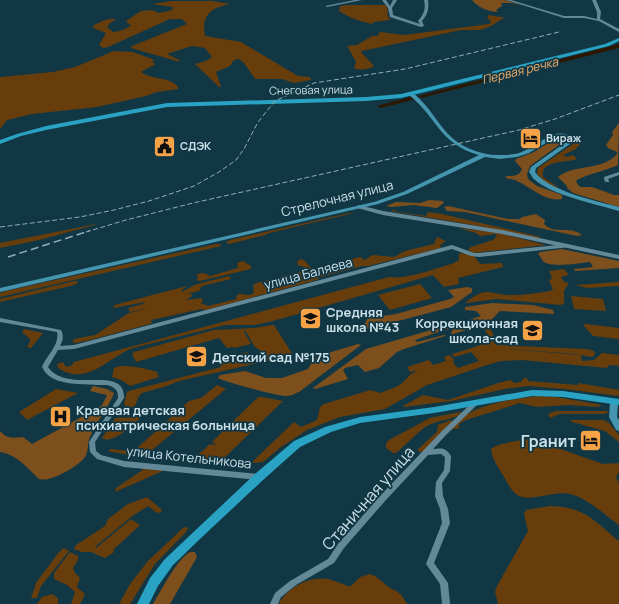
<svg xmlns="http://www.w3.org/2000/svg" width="619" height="604" font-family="Manrope,sans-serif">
	<rect width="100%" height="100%" fill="#113745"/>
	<path fill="#673d0c" d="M 171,1 L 212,1 L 230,4 C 211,8 201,15 205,36 L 241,42 L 298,76 L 310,77 L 311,80 L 294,83 L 282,79 L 255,79 L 244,63 L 239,59 L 234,60 L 230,66 L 216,72 L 221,87 L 219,87 L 195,64 L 206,61 L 212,57 L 205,48 L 192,46 L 167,54 L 179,60 L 180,62 L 131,48 L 132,46 L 187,24 L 182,19 L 170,19 L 108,47 L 103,48 L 99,45 L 106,33 L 93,28 L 94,25 C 101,22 109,17 116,20 L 110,23 L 107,27 L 113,32 L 120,31 L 131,26 L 126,21 L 141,11 L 152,10 L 159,13 L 172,10 L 173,7 L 152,4 Z
		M 347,5 L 386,5 L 388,12 L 387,14 L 390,20 L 374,22 L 372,24 C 361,22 348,17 339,11 L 340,6 Z
		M 489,15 L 506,18 L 502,19 L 491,26 L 480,30 L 461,30 L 362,51 L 361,52 L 374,66 C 370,69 359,71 354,68 L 356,62 L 347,46 L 357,45 L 372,36 L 377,36 L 380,32 L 404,35 L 489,24 L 491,22 L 487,17 Z
		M 114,51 L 133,52 L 152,59 L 154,60 L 152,62 L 156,64 L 141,72 C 153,80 171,77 178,87 L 178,89 L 157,92 L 146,96 L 97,107 L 32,114 L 7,120 L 0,129 L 0,77 L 53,72 L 75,67 Z
		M 580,138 L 582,142 L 576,149 L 563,155 L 567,157 L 573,155 L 577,159 C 568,163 540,159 543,177 L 559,188 L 547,184 L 537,174 L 538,168 L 573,144 L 575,139 Z
		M 394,210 L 399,212 L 426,216 L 428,212 L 442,214 L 541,237 L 538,238 L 473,225 L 390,211 Z
		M 349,213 L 354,213 L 269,233 L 265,235 L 229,244 L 226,242 L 230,240 Z
		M 96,224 L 98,224 L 39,240 L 0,248 L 0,243 Z
		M 458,228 L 498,233 L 546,245 L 473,253 L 468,250 L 471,247 L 493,240 L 497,236 L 495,234 L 480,236 L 476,233 Z
		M 437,237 L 446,241 L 440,245 L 441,248 L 368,266 L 362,266 L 321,277 L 318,273 L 319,279 L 313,281 L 206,310 L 202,309 L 151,320 L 152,323 L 150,324 L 86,341 L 76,343 L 72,342 L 74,339 L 95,335 L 129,313 L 151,307 L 130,312 L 128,308 L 143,304 L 145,302 L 114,308 L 113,306 L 118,304 L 187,286 L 182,290 L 182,292 L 187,294 L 191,294 L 192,296 L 186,300 L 202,298 L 203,300 L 201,303 L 208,306 L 237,299 L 236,296 L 239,294 L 249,295 L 254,293 L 253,285 L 257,283 L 306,270 L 304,267 L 298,265 L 297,262 L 300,259 L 304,260 L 312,269 L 360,257 L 365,260 L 372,255 L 394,257 L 405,251 L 434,244 Z
		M 216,244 L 220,244 L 221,246 L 0,297 L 0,293 L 6,291 Z
		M 461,253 L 474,256 L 480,264 L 502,263 L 503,267 L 458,278 L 459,284 L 444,287 L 433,275 L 273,321 L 255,325 L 225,325 L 133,348 C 107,358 87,387 58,368 L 57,364 L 63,362 L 66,367 L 72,365 L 74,362 L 389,277 C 406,280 437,268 454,263 L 459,260 L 459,254 Z
		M 243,261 L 251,266 L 251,269 L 200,281 L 196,280 L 198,278 L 197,274 L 204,273 L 210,276 L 238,268 L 237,263 Z
		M 564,269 L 569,275 L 561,277 L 564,282 L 569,283 L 564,291 L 564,303 L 561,305 L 496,299 L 467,303 L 466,302 C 490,284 489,296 513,295 C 525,295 538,293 550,291 L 553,289 L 549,281 L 552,278 L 549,271 Z
		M 229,276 L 231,279 L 202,286 L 199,291 L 187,294 L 182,292 L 194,285 Z
		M 74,281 L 77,281 L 78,283 L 71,286 L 0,302 L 0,299 Z
		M 619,282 L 619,286 L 587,288 L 575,285 Z
		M 420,284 L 432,298 L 390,310 L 378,295 Z
		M 571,296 L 603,299 L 606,311 L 574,309 Z
		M 586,324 L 619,328 L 619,339 L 593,336 L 583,325 Z
		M 272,325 L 274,325 L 293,355 L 179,381 L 167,386 L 142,393 C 136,397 138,404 133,407 L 127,407 L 124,404 L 127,392 L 129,391 L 221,367 L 220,364 L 228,360 L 230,357 L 247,352 L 250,359 L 264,353 L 255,347 L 246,332 L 243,330 L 251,344 L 234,348 L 233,347 L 227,348 L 219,338 L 136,362 L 132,354 L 134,352 L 214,330 L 254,328 Z
		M 486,327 L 490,328 L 493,334 L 493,342 L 497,345 L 585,349 L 592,350 L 595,352 L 594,356 L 590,357 L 576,354 L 497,348 L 581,355 L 582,361 L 594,360 L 602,353 L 619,355 L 619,366 L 609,365 L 607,368 L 522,360 L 501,361 L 487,365 L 427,385 L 385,409 L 340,417 L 307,430 L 281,447 L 263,462 L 253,463 L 253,461 L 294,422 L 301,427 L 317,420 L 320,407 L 324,404 L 370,390 L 380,393 L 396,387 L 401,384 L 411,374 L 418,370 L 410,372 L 407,367 L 429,360 L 433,365 L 446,361 L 444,357 L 449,355 L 453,358 L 454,364 L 458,368 L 479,361 L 471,352 L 454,357 L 452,354 L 490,342 L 491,341 L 485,330 Z
		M 24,329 L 43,333 L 31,348 L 27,347 L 30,342 L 30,339 L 22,332 Z
		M 120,366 C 134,366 144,368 157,372 L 159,377 L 130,386 L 121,380 L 112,377 L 114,368 Z
		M 524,378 L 527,378 L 528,381 L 578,385 L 579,383 L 619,390 L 619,396 L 565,389 L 528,386 L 505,389 L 451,401 L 404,407 L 403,406 L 423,395 L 448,400 L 498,383 L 510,380 L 515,383 L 521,382 Z
		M 217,385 L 226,389 L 146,455 L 141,457 L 108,451 L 111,449 L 128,451 L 136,449 L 189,401 L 201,398 Z
		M 56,389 L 78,393 L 27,420 L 19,412 Z
		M 539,396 L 556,397 L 602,405 L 598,407 L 569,405 L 537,407 L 520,403 L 466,420 L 459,424 L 459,428 L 450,430 C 466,405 511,399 539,396 Z
		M 258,397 L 262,397 L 283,401 L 221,461 L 192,460 L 210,444 L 217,445 L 212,442 Z
		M 556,411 L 607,411 L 609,412 L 604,414 L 560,414 L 550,418 L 548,414 Z
		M 460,412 L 462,413 C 454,420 437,420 427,426 C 415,434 407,444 396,453 L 393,453 L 386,448 L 386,443 L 389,440 L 430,418 Z
		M 115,418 L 138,417 L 140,418 C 133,425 112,445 102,438 Z
		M 451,420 L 453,421 L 424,452 L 419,452 L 418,449 L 437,432 L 438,425 Z
		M 570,420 L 603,420 L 608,422 L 619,435 L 619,442 L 605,431 L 572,422 Z
		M 532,439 L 603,464 L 619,463 L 619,472 L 616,477 L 619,483 L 619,525 C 606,516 586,497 570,494 C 554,490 532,502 519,496 C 512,493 508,483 504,477 C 499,468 492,460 491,449 C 497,443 522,440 532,439 Z
		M 144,469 L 165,470 L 115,492 L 116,488 Z
		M 147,497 L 162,510 L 161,512 L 157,513 L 148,506 L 131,517 L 95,547 L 96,548 L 131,519 L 140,525 L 113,550 L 114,552 L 105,558 L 91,552 L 82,552 L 74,549 L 76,545 L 105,526 L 108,519 L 128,504 Z
		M 550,506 C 585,507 593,520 619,541 L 619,604 L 498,604 L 495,592 L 497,586 L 528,531 L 524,514 L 526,510 Z
		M 184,527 L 188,528 L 186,532 L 155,564 L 130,604 L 119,604 L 130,584 L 148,561 Z
		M 64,548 L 69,551 L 41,586 L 37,598 L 31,598 L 36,583 L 59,552 Z
		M 70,552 L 78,556 L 78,560 L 73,568 L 75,573 L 80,578 L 77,587 L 85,594 L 80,604 L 71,604 L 75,592 L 67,585 L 54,579 L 54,573 Z
		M 370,574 C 378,577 380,580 386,585 C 398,594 399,589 407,604 L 279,604 C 286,588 310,576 327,579 C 334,580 342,584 348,586 L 351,586 L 360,577 Z
		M 52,594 L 58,598 L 58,604 L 37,604 L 42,597 Z"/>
	<path fill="#7d4f1c" d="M 472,0 L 505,0 L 522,5 L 511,3 L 501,3 L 502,6 L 496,10 L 498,12 C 489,12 477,7 472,0 Z
		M 619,123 L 618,165 C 610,169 579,177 576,181 L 578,185 L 581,187 L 592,187 L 614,195 L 619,195 L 619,207 L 573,193 L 567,188 L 567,186 L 558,177 C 573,164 603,171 617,154 L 617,152 L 608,148 L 606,145 L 613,135 L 612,132 Z
		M 556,138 L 561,138 L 566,140 L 530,166 L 527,174 L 528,179 L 537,186 L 562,195 L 562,199 C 545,202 532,188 517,181 C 513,179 509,180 505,177 L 507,176 C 514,176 519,176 522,169 L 515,161 L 516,159 L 534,152 Z
		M 429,200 L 443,201 L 444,203 L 437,208 L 413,205 L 391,207 L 386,206 L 396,202 L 420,203 Z
		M 448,206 L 508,219 L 520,219 L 522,217 L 536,214 L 545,220 L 544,224 C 554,235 569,225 582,235 L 577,236 L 465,212 L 447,211 L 444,207 Z
		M 562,249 L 619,261 L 619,268 L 575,271 L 574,269 L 593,267 L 590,262 C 579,263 552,268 544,262 C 542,260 540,256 538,254 L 540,252 Z
		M 467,287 L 472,288 L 472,292 L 451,307 L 368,329 L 362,328 L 368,318 L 396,314 L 450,299 L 454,297 L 448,290 Z
		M 492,303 L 533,305 L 553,310 L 554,314 L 500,311 L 488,323 L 450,335 L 456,324 L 481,316 L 476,311 L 465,310 L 465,307 Z
		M 448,325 L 453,327 L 415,340 L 417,342 L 444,335 L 446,335 L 445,336 L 404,349 L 397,352 L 379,368 L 365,372 L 358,365 L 345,368 L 343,370 L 348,379 L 315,389 L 313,388 L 366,349 Z
		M 358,344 L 361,345 L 299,392 C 295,393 292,396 287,396 C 280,397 222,381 218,378 L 220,375 L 245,371 L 266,378 L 282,378 L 308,369 L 312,362 L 318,356 Z
		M 93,386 L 107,389 L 114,393 L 113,396 C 106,410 96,423 90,437 C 87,443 89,451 85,457 C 79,466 50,483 39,479 C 27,468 18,455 0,452 L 0,431 C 7,439 12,438 23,437 L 32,444 L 98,408 L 102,405 L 107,395 L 90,391 Z
		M 190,552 L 195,552 L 197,557 L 170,604 L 153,604 C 161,591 177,559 190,552 Z"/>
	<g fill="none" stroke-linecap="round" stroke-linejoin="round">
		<path fill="#2e1700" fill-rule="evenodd" d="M 619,44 L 619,48 L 421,98 L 418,96 Z
			M 410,97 L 414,99 L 412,100 L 381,108 L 377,106 Z"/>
		<path fill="#638999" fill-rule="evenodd" d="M 355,0 L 362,0 L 327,7 L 325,6 Z
			M 382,0 L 386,0 L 390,6 L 393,0 L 397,0 L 392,8 L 393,15 L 420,24 L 418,21 C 424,14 426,9 424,0 L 428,0 C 429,9 428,14 422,21 L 424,26 L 421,27 L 390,17 L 388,8 Z
			M 506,0 L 511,0 L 564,16 L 584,16 L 601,20 L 599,21 L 584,18 L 564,18 Z
			M 619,172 L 619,175 L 608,179 L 609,181 L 609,182 L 605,182 L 604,178 L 604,177 Z
			M 568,244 L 571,246 L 570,247 L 479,257 L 471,256 L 452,249 L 74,349 L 58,350 L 48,367 C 58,382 81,380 97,380 C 104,380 112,380 118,384 C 123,387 124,393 124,398 L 95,442 L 96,451 L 101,455 L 124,461 L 259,474 L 261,475 L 262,477 L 261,479 L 259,480 L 124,467 L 97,459 L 90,452 L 89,442 L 118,398 C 118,395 118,391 115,389 C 111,384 103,385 97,385 C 83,384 59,385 48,375 C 45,373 44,370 42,367 C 46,356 60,345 57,332 L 0,322 L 0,318 L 61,330 C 64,336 63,340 60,346 L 74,345 L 452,245 L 474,253 L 479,253 Z
			M 475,400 L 479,400 L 480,402 L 447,434 L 433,449 C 442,448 446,448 451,456 L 450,471 L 442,483 L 443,496 L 448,509 L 450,523 L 434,563 L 448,583 L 450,604 L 442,604 L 440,584 L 426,564 L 442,523 L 440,509 L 435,496 L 436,482 L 444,470 L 445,457 L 441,454 L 428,455 L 385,501 L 344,548 L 334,563 L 296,585 L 281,597 L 278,604 L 270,604 L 275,593 L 290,581 L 328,559 L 338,544 L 379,497 L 443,430 Z"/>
		<path fill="#638999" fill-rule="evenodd" d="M 592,0 L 596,0 L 601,12 L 600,19 L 619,29 L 619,32 L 597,20 L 597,12 Z
			M 359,205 L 383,211 L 502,230 L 619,255 L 619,259 L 502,234 L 383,215 L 357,208 L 356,207 L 357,206 Z"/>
		<path fill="#4695ae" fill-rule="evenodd" d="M 409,93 L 413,93 C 429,106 434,118 447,133 C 461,148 482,156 502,155 C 511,155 519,154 526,150 C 541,143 557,124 573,139 L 570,144 L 536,168 L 535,172 C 549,191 596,201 619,207 L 619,211 C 598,205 550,194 535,180 C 532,178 531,174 529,172 L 531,167 L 566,142 L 567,139 L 563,137 L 556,137 L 529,153 L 517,157 L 500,159 L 485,157 L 407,194 L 378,204 L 0,292 L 0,288 L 374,202 L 403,192 L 479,155 C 439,144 438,118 409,95 Z
			M 614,399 L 617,400 L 618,402 L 617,417 L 619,420 L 619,431 L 616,430 L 609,417 L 610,402 L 611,400 Z"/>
		<path fill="#29a2c3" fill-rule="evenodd" d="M 619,38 L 619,41 L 609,46 L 401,98 L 366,101 L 167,107 L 46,130 L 21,136 L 0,144 L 0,140 L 17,134 L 46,126 L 167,103 L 366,97 L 401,94 L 605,44 Z
			M 532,390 L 563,391 L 619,399 L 619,405 L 563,397 L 532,396 L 434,413 L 360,423 L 331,432 L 300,447 L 263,480 L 201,538 L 173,565 L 158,586 L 149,604 L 137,604 L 150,578 L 165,559 L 255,474 L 294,441 L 325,427 L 360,417 L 434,407 Z"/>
		<path stroke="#92adb6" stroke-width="1" stroke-dasharray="5 2.5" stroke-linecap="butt" d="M 0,227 L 80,217 L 114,210 L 149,201 L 194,186 L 219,172 L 236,160 L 244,149 L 258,122 L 275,101 L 314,83 L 405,69 L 559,32
			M 86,232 L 126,220 L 193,203 L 519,130 L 555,119 L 619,95"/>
		<path stroke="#92adb6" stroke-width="1.5" stroke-dasharray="8 4" stroke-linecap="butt" d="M 8,257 L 89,231"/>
	</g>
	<defs>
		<symbol id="hotel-square" viewBox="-11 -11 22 22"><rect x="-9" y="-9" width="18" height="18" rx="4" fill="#f6a247" stroke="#113745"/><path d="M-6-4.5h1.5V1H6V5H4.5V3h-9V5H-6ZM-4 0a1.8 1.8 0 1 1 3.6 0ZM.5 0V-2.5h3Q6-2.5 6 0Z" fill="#111"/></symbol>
		<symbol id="civic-square" viewBox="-11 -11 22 22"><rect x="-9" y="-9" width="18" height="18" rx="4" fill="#f6a247" stroke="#113745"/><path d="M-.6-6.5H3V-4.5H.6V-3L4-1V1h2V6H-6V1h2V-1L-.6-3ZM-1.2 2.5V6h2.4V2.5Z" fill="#111"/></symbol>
		<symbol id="school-square" viewBox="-11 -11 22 22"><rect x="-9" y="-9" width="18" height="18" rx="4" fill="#f6a247" stroke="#113745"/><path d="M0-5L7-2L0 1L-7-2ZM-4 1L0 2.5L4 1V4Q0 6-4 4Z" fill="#111"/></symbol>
		<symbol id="hospital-square" viewBox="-11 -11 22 22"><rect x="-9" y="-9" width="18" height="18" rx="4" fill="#f6a247" stroke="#113745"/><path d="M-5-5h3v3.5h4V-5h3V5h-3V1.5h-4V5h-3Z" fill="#111"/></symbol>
	</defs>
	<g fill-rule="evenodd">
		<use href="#hotel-square" x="518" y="126" width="25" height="25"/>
		<use href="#civic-square" x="152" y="134" width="25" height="25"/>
		<use href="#school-square" x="298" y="306" width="25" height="25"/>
		<use href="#school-square" x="520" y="318" width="25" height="25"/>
		<use href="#school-square" x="184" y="344" width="25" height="25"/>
		<use href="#hospital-square" x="48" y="404" width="25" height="25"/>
		<use href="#hotel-square" x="578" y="428" width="25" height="25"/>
	</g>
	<g text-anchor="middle" stroke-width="3.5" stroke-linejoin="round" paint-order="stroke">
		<g font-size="11" fill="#cbe0e8" stroke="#113745">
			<text transform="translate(311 90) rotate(-1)" y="4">Снеговая улица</text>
		</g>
		<g font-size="11" font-weight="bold" fill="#cbe0e8" stroke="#113745" text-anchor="start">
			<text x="546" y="142">Вираж</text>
			<text x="180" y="150">СДЭК</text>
		</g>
		<g font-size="12" font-style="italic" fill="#f6b069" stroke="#113745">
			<text transform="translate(520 71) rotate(-14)" y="4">Первая речка</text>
		</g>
		<g font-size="13" fill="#cbe0e8" stroke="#113745">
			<text transform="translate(337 198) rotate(-14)" y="5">Стрелочная улица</text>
			<text transform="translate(308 273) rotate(-15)" y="5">улица Баляева</text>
			<text transform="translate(189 457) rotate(6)" y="5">улица Котельникова</text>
		</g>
		<g font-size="13" font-weight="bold" fill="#cbe0e8" stroke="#113745" text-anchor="start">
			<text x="326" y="317">Средняя<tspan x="326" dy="15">школа №43</tspan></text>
			<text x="518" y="328" text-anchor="end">Коррекционная<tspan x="518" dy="15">школа-сад</tspan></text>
			<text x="212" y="362">Детский сад №175</text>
			<text x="76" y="415">Краевая детская<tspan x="76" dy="15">психиатрическая больница</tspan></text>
		</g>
		<g font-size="16" font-weight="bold" fill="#cbe0e8" stroke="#113745" text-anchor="end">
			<text x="576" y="447">Гранит</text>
		</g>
		<g font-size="16" fill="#cbe0e8" stroke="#113745">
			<text transform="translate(368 498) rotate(-49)" y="6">Станичная улица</text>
		</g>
	</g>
</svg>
